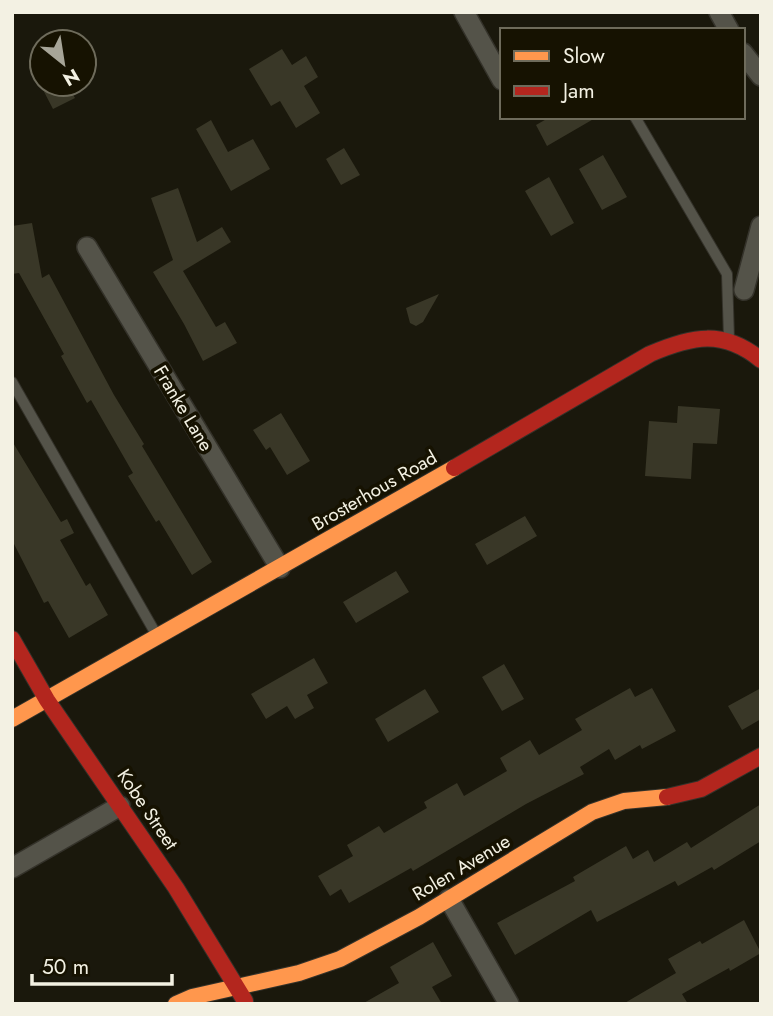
<svg xmlns="http://www.w3.org/2000/svg" width="773" height="1016" font-family="Jost,sans-serif">
	<rect width="100%" height="100%" fill="#1a180c"/>
	<path fill="#393727" d="M 282,49 L 292,65 L 306,56 L 318,77 L 304,86 L 320,113 L 296,128 L 280,101 L 271,106 L 249,69 Z
		M 40,84 L 67,84 L 75,98 L 53,109 Z
		M 550,117 L 597,117 L 547,146 L 536,125 Z
		M 211,120 L 228,152 L 253,139 L 270,169 L 231,191 L 196,129 Z
		M 344,148 L 360,175 L 341,185 L 326,159 Z
		M 603,155 L 627,197 L 602,210 L 579,169 Z
		M 549,177 L 574,223 L 551,236 L 525,191 Z
		M 178,188 L 197,242 L 222,227 L 231,242 L 183,271 L 216,327 L 225,322 L 237,343 L 203,361 L 184,324 L 153,272 L 173,260 L 151,198 Z
		M 32,223 L 42,278 L 49,274 L 114,395 L 144,444 L 142,446 L 212,562 L 192,575 L 159,520 L 156,522 L 128,476 L 133,473 L 91,400 L 87,403 L 61,356 L 64,354 L 19,273 L 12,274 L 12,226 Z
		M 439,294 L 423,322 L 416,326 L 410,323 L 406,308 Z
		M 678,406 L 720,409 L 717,444 L 693,443 L 691,479 L 645,476 L 649,421 L 677,423 Z
		M 281,413 L 310,461 L 287,475 L 270,447 L 266,450 L 253,430 Z
		M 12,441 L 61,522 L 67,519 L 74,533 L 60,540 L 86,586 L 90,583 L 108,615 L 69,638 L 48,601 L 44,603 L 12,540 Z
		M 525,516 L 537,536 L 487,565 L 475,544 Z
		M 396,571 L 409,592 L 356,623 L 343,602 Z
		M 314,658 L 328,683 L 307,695 L 314,708 L 295,719 L 287,706 L 266,719 L 251,694 Z
		M 504,664 L 524,699 L 502,711 L 482,677 Z
		M 630,688 L 635,697 L 652,688 L 676,731 L 642,749 L 640,745 L 615,760 L 609,749 L 580,767 L 584,774 L 526,804 L 413,871 L 411,868 L 349,903 L 341,889 L 330,896 L 318,876 L 353,856 L 347,845 L 379,826 L 384,833 L 427,808 L 424,802 L 457,783 L 464,796 L 507,771 L 500,758 L 530,740 L 539,755 L 582,730 L 575,719 Z
		M 761,688 L 761,719 L 742,730 L 728,706 Z
		M 425,689 L 439,712 L 388,742 L 375,719 Z
		M 761,804 L 761,841 L 714,870 L 712,867 L 678,886 L 675,881 L 597,922 L 591,910 L 515,955 L 497,923 L 575,881 L 573,877 L 626,846 L 633,859 L 648,850 L 654,862 L 687,842 L 691,848 Z
		M 744,920 L 761,953 L 730,971 L 729,968 L 682,994 L 688,1004 L 623,1004 L 676,973 L 668,959 L 700,941 L 702,944 Z
		M 433,942 L 452,976 L 432,987 L 442,1004 L 362,1004 L 399,983 L 390,967 Z"/>
	<g fill="none" stroke-linecap="round" stroke-linejoin="round">
		<defs>
			<path id="lane" d="M 635,117 L 727,274 L 729,339
				M 12,382 L 156,634"/>
			<path id="street" d="M 464,12 L 502,80
				M 719,12 L 729,30
				M 743,53 L 761,76
				M 87,247 L 280,568
				M 744,290 L 761,226
				M 12,868 L 120,806
				M 449,899 L 509,1004"/>
			<path id="slow" d="M 12,719 L 454,468
				M 176,1004 L 192,997 L 299,973 L 340,959 L 419,917 L 592,812 L 624,801 L 667,797"/>
			<path id="jam" d="M 454,468 L 650,354 C 692,336 723,329 761,360
				M 12,639 L 47,700 L 176,888 L 245,1001
				M 667,797 L 701,789 L 761,756"/>
		</defs>
		<use href="#lane" stroke="#34322a" stroke-width="12"/>
		<use href="#street" stroke="#34322a" stroke-width="22"/>
		<use href="#slow" stroke="#34322a" stroke-width="18"/>
		<use href="#jam" stroke="#34322a" stroke-width="18"/>
		<use href="#lane" stroke="#545349" stroke-width="10"/>
		<use href="#street" stroke="#545349" stroke-width="19"/>
		<use href="#slow" stroke="#ff974d" stroke-width="16"/>
		<use href="#jam" stroke="#b3261e" stroke-width="16"/>
	</g>
	<g text-anchor="middle" stroke-width="7" stroke-linejoin="round" paint-order="stroke">
		<g font-size="19" fill="#f3f1e3" stroke="#161201">
			<text transform="translate(184 408) rotate(59)" y="7">Franke Lane</text>
			<text transform="translate(374 490) rotate(-30)" y="7">Brosterhous Road</text>
			<text transform="translate(148 809) rotate(56)" y="7">Kobe Street</text>
			<text transform="translate(461 867) rotate(-31)" y="7">Rolen Avenue</text>
		</g>
	</g>
	<rect width="773" height="1016" fill="none" stroke="#f3f1e3" stroke-width="28"/>
	<rect x="500" y="28" width="245" height="91" fill="#161201" stroke="#6e6b5b" stroke-width="2"/>
	<rect x="514" y="51" width="35" height="10" fill="#ff974d" stroke="#6e6b5b" stroke-width="2"/>
	<text x="563" y="63" font-size="21" fill="#f3f1e3">Slow</text>
	<rect x="514" y="86" width="35" height="10" fill="#b3261e" stroke="#6e6b5b" stroke-width="2"/>
	<text x="563" y="98" font-size="21" fill="#f3f1e3">Jam</text>
	<g transform="translate(63 63) rotate(150)"><circle r="33" fill="#161201" stroke="#6e6b5b" stroke-width="2"/>
	<path d="M0-5L12 26L0 18L-12 26Z" fill="#a7a598"/>
	<text y="-10" font-size="19" font-weight="bold" text-anchor="middle" fill="#f3f1e3">N</text>
	</g>
	<path d="M32 974v10h140v-10" fill="none" stroke="#f3f1e3" stroke-width="3.5"/>
	<text x="42" y="974" font-size="21" fill="#f3f1e3" stroke="#161201" stroke-width="5" paint-order="stroke">50 m</text>
</svg>
